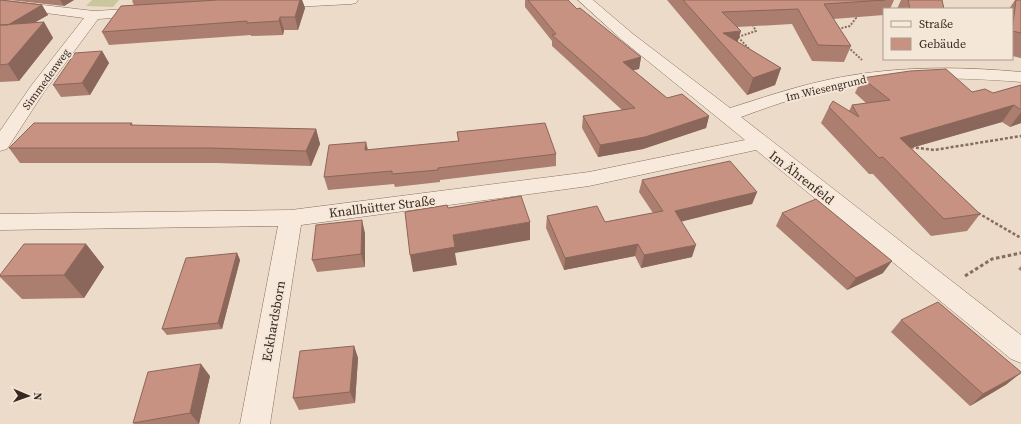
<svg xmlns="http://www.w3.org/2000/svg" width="1021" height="424" font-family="'Source Serif 4',serif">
	<rect width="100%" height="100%" fill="#ecdbc9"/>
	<path fill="#cac79d" d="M 92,0 L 119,0 L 113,7 L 86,6 Z"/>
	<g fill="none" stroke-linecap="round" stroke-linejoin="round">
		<defs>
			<path id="street" d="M 0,0 L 94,11 L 144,8 L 149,9 L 151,12 L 149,15 L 144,16 L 98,19 L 44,92 L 7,149 L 0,151 L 0,131 L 31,86 L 84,18 L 0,7 Z
				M 273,0 L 358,0 L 356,3 L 351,4 L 274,8 L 269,7 L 267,4 Z
				M 578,0 L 593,0 L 633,34 L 730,108 C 762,98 794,87 827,80 C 891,66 956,66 1021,72 L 1021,82 C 949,76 877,76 807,95 C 785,101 763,109 741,117 L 1021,335 L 1021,363 L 1011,359 L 756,150 L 589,186 L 301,225 L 270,424 L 240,424 L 278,226 L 0,230 L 0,214 L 291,210 L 589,172 L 745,140 L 622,40 Z"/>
		</defs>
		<use href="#street" stroke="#876d5e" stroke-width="1"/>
		<path stroke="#876d5e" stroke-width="2" stroke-dasharray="2 1.5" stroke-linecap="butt" d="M 838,29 L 850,26 L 856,18 L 854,16
			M 738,37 L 751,51
			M 738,37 L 756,31 L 752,24
			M 848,47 L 862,60"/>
		<path stroke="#876d5e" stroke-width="2.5" stroke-dasharray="3 2" stroke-linecap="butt" d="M 911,147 L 934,150 L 1021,136
			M 978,213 L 1021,238"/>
		<path stroke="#876d5e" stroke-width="3" stroke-dasharray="3.5 2.5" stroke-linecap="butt" d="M 965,276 L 992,259 L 1021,253"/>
		<use href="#street" fill="#f7eadc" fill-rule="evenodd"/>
	</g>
	<path fill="#ab7e6f" d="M 0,0 L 42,5 L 48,15 L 34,23 L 44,22 L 53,38 L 19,81 L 0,82 Z
		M 9,0 L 74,0 L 64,6 Z
		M 133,0 L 302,0 L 305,8 L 298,30 L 284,30 L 283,35 L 251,36 L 251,35 L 109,45 L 102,32 L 134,5 L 132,1 Z
		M 525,0 L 568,0 L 577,9 L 641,57 L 639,69 L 633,70 L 667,98 L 709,116 L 706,128 L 643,149 L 598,157 L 582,128 L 583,116 L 622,110 L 552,46 L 552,41 L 525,7 Z
		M 667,0 L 894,0 L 890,9 L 884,9 L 884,15 L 833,19 L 851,46 L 844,62 L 812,61 L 792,24 L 737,27 L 738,42 L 781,68 L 775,85 L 747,95 Z
		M 901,0 L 942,0 L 944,9 L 897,9 Z
		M 1015,0 L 1021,0 L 1021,58 L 1012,56 L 1012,9 L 1009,9 Z
		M 102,51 L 109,63 L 90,95 L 61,97 L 53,85 Z
		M 862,78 L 972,92 L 993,93 L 1021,85 L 1021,123 L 1010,127 L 1002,122 L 911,148 L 980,214 L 967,231 L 931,236 L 873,174 L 869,174 L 821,123 L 829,107 L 849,111 L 852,105 L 866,103 L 855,93 Z
		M 132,123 L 133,126 L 316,129 L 320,144 L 311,166 L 217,163 L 20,163 L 9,148 Z
		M 457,132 L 556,154 L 556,166 L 440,180 L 440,182 L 395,187 L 394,184 L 328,190 L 324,177 L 368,150 L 458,141 Z
		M 642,180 L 757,192 L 752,204 L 681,221 L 692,257 L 641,268 L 635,256 L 564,270 L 546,228 L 547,216 L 605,222 L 653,213 L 639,192 Z
		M 782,213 L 883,273 L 847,290 L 776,226 Z
		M 365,233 L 365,267 L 317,272 L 312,260 Z
		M 86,244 L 104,267 L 84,298 L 22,299 L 0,277 L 0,275 Z
		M 237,253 L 240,260 L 222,329 L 167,335 L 162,329 Z
		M 1021,266 L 1021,271 L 1018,269 Z
		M 901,320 L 1007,384 L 970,406 L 891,332 Z
		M 354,346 L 358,358 L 355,403 L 299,410 L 293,398 Z
		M 210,376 L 199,424 L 135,424 L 133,423 Z"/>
	<path fill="#8b665a" d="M 60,0 L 74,0 L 64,6 Z
		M 300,0 L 302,0 L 305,8 L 298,30 L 295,17 Z
		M 42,5 L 48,15 L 0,42 L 0,29 Z
		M 280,17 L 284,30 L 283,35 L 279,21 Z
		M 44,22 L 53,38 L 19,81 L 8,64 Z
		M 741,31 L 736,47 L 723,33 Z
		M 102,51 L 109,63 L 90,95 L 82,83 Z
		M 641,57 L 639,69 L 621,73 L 623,62 Z
		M 781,68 L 775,85 L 747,95 L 753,78 Z
		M 1014,105 L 1002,122 L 890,154 L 900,138 Z
		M 1021,112 L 1021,123 L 1010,127 Z
		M 709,116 L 706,128 L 643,149 L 598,157 L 600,145 Z
		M 316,129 L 320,144 L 311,166 L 306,151 Z
		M 366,142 L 369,154 L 365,150 Z
		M 757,192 L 752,204 L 672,224 L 675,211 Z
		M 362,220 L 365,233 L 365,267 L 361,254 Z
		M 530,222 L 530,240 L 455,253 L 457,265 L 413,272 L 410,255 L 453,235 Z
		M 86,244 L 104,267 L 84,298 L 64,275 Z
		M 638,244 L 635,256 L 564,270 L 565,258 Z
		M 696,245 L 692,257 L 641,268 L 644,255 Z
		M 237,253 L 240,260 L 222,329 L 218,323 Z
		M 892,261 L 883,273 L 847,290 L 856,278 Z
		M 354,346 L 358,358 L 355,403 L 350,392 Z
		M 201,364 L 210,376 L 199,424 L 190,413 Z
		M 1021,373 L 1007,384 L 970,406 L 983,394 Z"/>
	<path fill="#c79281" stroke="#8b665a" d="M 0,0 L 42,5 L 8,25 L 0,25 Z
		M 218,0 L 300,0 L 295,17 L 280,17 L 279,21 L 247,23 L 247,21 L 102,32 L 121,6 Z
		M 528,0 L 568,0 L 577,9 L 580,8 L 641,57 L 623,62 L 667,98 L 682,94 L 709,116 L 645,137 L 600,145 L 583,116 L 635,108 L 552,35 L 556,34 Z
		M 683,0 L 885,0 L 824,4 L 851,46 L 818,45 L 798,9 L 722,12 L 741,31 L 723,33 L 781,68 L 753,78 Z
		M 908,0 L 942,0 L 944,9 L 910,9 Z
		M 1016,0 L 1021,0 L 1021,33 L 1012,31 Z
		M 44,22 L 8,64 L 0,65 L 0,25 Z
		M 102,51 L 82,83 L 53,85 L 75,53 Z
		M 946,69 L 972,92 L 985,89 L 993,93 L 1021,85 L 1021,110 L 1014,105 L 900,138 L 980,214 L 944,219 L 883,157 L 879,158 L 829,107 L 833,101 L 859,117 L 852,105 L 890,100 L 862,78 L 910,71 Z
		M 34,123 L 132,123 L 130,125 L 316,129 L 306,151 L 210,148 L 9,148 Z
		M 545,123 L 556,154 L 438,168 L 438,170 L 392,174 L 392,171 L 324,177 L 329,145 L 366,142 L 365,150 L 459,141 L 457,132 Z
		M 730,161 L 757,192 L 675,211 L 696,245 L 644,255 L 638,244 L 565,258 L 547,216 L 597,206 L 605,222 L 663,211 L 642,180 Z
		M 521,196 L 530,222 L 453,235 L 455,247 L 410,255 L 405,212 L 447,205 L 448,208 Z
		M 816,199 L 892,261 L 856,278 L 782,213 Z
		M 362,220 L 361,254 L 312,260 L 316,225 Z
		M 24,244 L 86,244 L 64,275 L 0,276 L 0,275 Z
		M 237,253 L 218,323 L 162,329 L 186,258 Z
		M 938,302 L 1021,372 L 1021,373 L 983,394 L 901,320 Z
		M 354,346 L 350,392 L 293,398 L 300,351 Z
		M 201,364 L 190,413 L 133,423 L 148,372 Z"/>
	<g text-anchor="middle" stroke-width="4" stroke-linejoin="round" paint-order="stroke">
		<g font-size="11" fill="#382821" stroke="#f4e7d8">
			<text transform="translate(46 79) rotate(-54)" y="4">Simmedenweg</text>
			<text transform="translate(826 88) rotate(-13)" y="4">Im Wiesengrund</text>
		</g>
		<g font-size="13" fill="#382821" stroke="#f4e7d8">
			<text transform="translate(802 177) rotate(38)" y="5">Im Ährenfeld</text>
			<text transform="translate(382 206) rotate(-7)" y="5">Knallhütter Straße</text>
			<text transform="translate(273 321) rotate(-80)" y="5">Eckhardsborn</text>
		</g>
	</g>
	<rect x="883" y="8" width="130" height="52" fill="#f4e7d8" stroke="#a99b8f"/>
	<rect x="891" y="21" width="20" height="6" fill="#f7eadc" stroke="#a99b8f"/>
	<text x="919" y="28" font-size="12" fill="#382821">Straße</text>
	<rect x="891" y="38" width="20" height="12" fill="#c79281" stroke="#a99b8f"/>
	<text x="919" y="48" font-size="12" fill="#382821">Gebäude</text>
	<g transform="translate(28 396) rotate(92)" stroke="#f4e7d8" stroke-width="3" paint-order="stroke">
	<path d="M0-3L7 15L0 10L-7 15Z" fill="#382821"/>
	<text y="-6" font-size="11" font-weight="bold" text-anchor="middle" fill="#382821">N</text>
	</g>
</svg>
